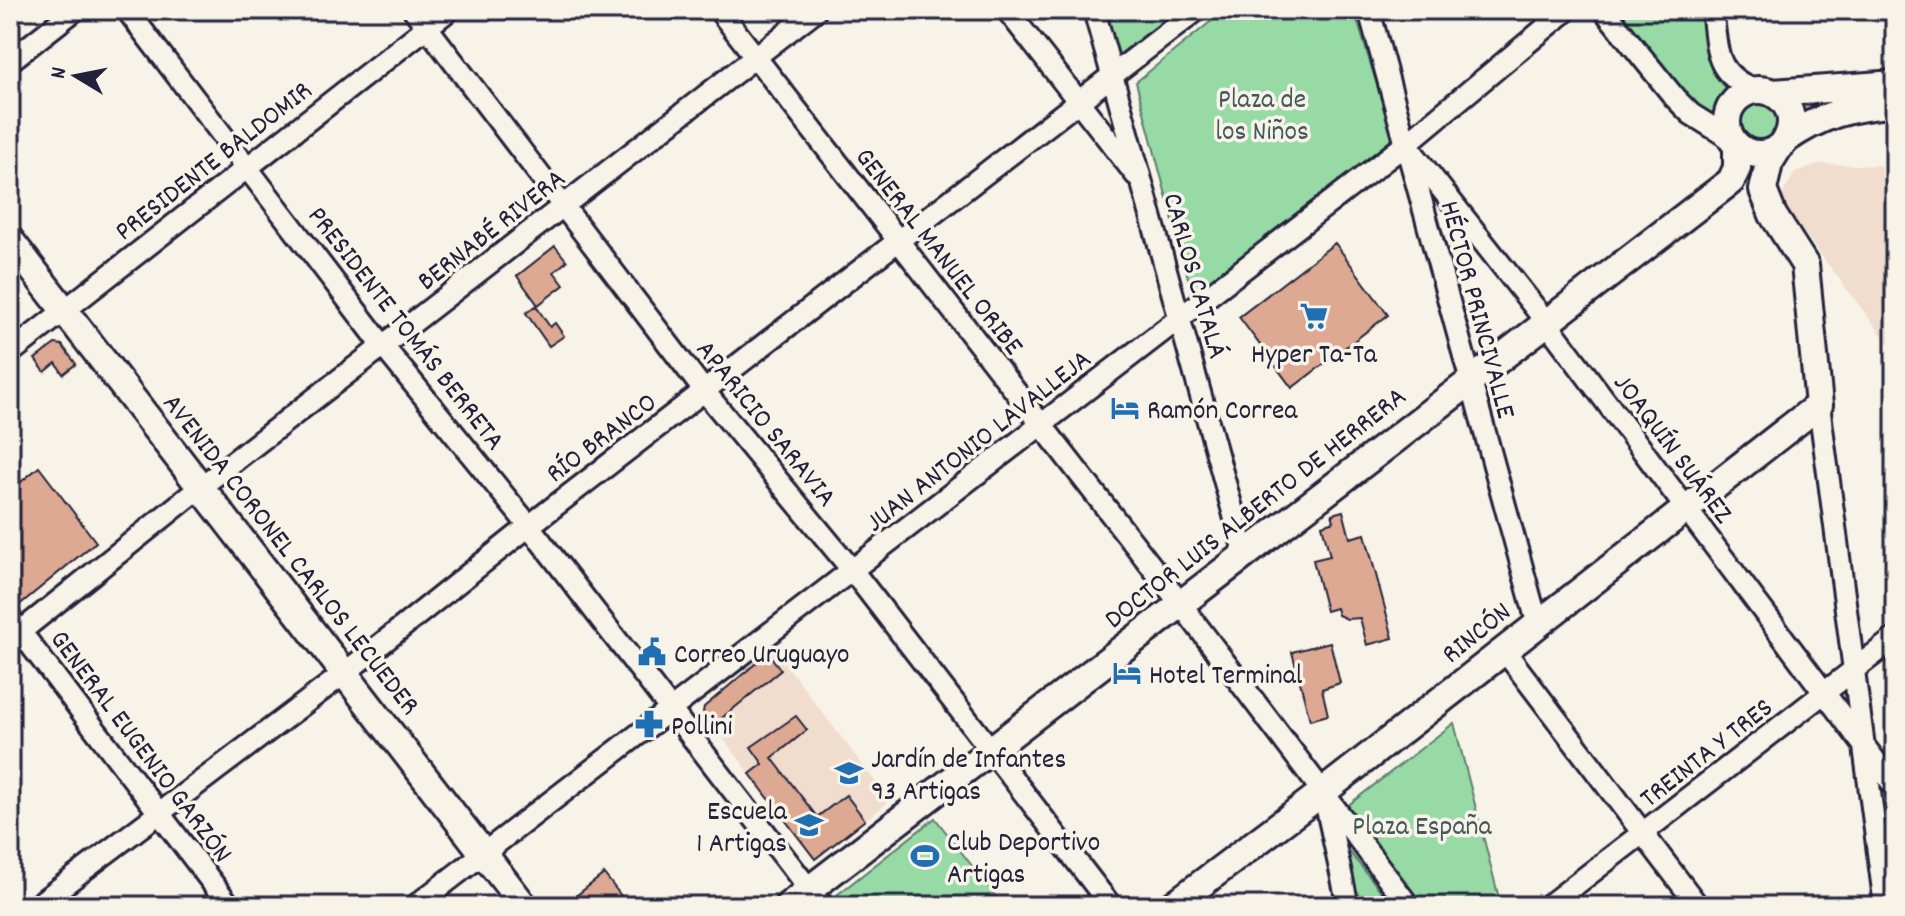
<svg xmlns="http://www.w3.org/2000/svg" width="1905" height="916" font-family="Dekko,sans-serif">
	<rect width="100%" height="100%" fill="#f7f3e8"/>
	<filter id="ink" filterUnits="userSpaceOnUse"><feTurbulence type="fractalNoise" baseFrequency=".0125" numOctaves="2"/><feDisplacementMap in="SourceGraphic" scale="16" xChannelSelector="R" yChannelSelector="G"/><feConvolveMatrix kernelMatrix="1 2 1 2 8 2 1 2 1" color-interpolation-filters="sRGB"/></filter>
	<g filter="url(#ink)">
		<path fill="#f0ddce" d="M 1819,164 L 1895,166 L 1895,352 L 1779,200 L 1795,173 Z
			M 774,649 L 890,801 L 815,859 L 703,712 L 704,707 L 730,686 L 729,684 Z"/>
		<path fill="#97daa6" stroke="#5c7e70" stroke-width="2" d="M 1105,10 L 1178,10 L 1117,56 Z
			M 1225,10 L 1354,10 L 1393,138 L 1195,304 L 1136,82 Z
			M 1618,10 L 1703,10 L 1712,71 L 1730,92 L 1723,99 L 1716,120 L 1699,109 Z
			M1738 122a20 20 0 1 1 40 0a20 20 0 1 1-40 0Z
			M 1454,723 L 1501,906 L 1416,906 L 1342,810 Z
			M 935,818 L 1000,902 L 995,906 L 844,906 L 837,895 Z
			M 1348,850 L 1393,906 L 1356,906 L 1344,853 Z"/>
		<path fill="#dea993" stroke="#22223b" stroke-width="2" d="M 1335,243 L 1388,315 L 1292,388 L 1239,317 Z
			M 555,246 L 567,261 L 554,272 L 564,285 L 538,305 L 517,276 Z
			M 536,306 L 550,327 L 555,323 L 564,336 L 549,346 L 526,313 Z
			M 55,344 L 62,345 L 76,364 L 63,374 L 56,363 L 45,372 L 35,359 Z
			M 39,467 L 96,542 L 18,606 L 10,596 L 10,491 Z
			M 1343,511 L 1350,538 L 1365,534 L 1393,638 L 1367,645 L 1360,618 L 1347,619 L 1338,615 L 1336,608 L 1326,611 L 1313,560 L 1330,556 L 1322,525 L 1334,521 L 1332,514 Z
			M 1330,642 L 1340,683 L 1322,689 L 1328,715 L 1310,720 L 1292,652 Z
			M 768,653 L 781,670 L 722,718 L 726,724 L 717,731 L 703,712 L 704,707 Z
			M 796,716 L 807,730 L 772,758 L 817,817 L 846,795 L 865,820 L 815,859 L 750,774 L 763,764 L 751,747 Z
			M 604,874 L 629,906 L 563,906 Z"/>
		<g fill="none" stroke-linecap="round" stroke-linejoin="round">
			<defs>
				<path id="minor" d="M 127,10 L 383,346 L 529,526 L 822,906
					M 414,10 L 705,392 L 852,570 L 1111,906
					M 719,10 L 1180,603 L 1409,906
					M 1007,10 L 1136,175
					M 1094,10 L 1245,555
					M 1369,10 L 1537,622
					M 1604,10 L 1675,98 L 1691,114 L 1731,139
					M 1712,10 C 1718,50 1713,73 1755,90
					M 10,61 L 75,10
					M 1406,144 L 1547,323 L 1895,787
					M 10,353 L 449,10
					M 1819,405 L 1885,906
					M 10,618 L 230,906
					M 10,640 L 202,486 L 816,10
					M 1504,650 L 1698,906
					M 1325,800 L 1348,906
					M 36,906 L 346,672 L 529,526 L 1197,10
					M 415,906 L 1406,144 L 1567,10
					M 1548,906 L 1895,638"/>
				<path id="major" d="M1727 122a32 32 0 1 1 64 0a32 32 0 1 1-64 0Z
					M 1773,93 L 1895,84
					M 1785,140 C 1820,115 1852,106 1895,104
					M 10,240 L 524,906
					M 788,906 L 1731,181 L 1737,168 L 1737,146
					M 1172,906 L 1323,792 L 1819,405 L 1805,265 L 1773,215 L 1763,190 L 1769,163 L 1779,147"/>
			</defs>
			<use href="#minor" stroke="#22223b" stroke-width="26"/>
			<use href="#major" stroke="#22223b" stroke-width="32"/>
			<use href="#minor" stroke="#f7f3e8" stroke-width="20"/>
			<use href="#major" stroke="#f7f3e8" stroke-width="26"/>
		</g>
	</g>
	<defs>
		<symbol id="supermarket-bare" viewBox="-9 -9 18 18"><path d="M-6-5.5h2.5l.6 2H6L4.5 2H-2.5L-4.4-4H-6ZM-1.5 3.2a1.3 1.3 0 1 0 .1 0ZM3 3.2a1.3 1.3 0 1 0 .1 0Z" fill="#1f6fb2" stroke="#f7f3e8" stroke-width="2.5" paint-order="stroke"/></symbol>
		<symbol id="hotel-bare" viewBox="-9 -9 18 18"><path d="M-6-4.5h1.5V1H6V5H4.5V3h-9V5H-6ZM-4 0a1.8 1.8 0 1 1 3.6 0ZM.5 0V-2.5h3Q6-2.5 6 0Z" fill="#1f6fb2" stroke="#f7f3e8" stroke-width="2.5" paint-order="stroke"/></symbol>
		<symbol id="civic-bare" viewBox="-9 -9 18 18"><path d="M-.6-6.5H3V-4.5H.6V-3L4-1V1h2V6H-6V1h2V-1L-.6-3ZM-1.2 2.5V6h2.4V2.5Z" fill="#1f6fb2" stroke="#f7f3e8" stroke-width="2.5" paint-order="stroke"/></symbol>
		<symbol id="pharmacy-bare" viewBox="-9 -9 18 18"><path d="M-2-6h4v4h4v4h-4v4h-4v-4h-4v-4h4Z" fill="#1f6fb2" stroke="#f7f3e8" stroke-width="2.5" paint-order="stroke"/></symbol>
		<symbol id="school-bare" viewBox="-9 -9 18 18"><path d="M0-5L7-2L0 1L-7-2ZM-4 1L0 2.5L4 1V4Q0 6-4 4Z" fill="#1f6fb2" stroke="#f7f3e8" stroke-width="2.5" paint-order="stroke"/></symbol>
		<symbol id="stadium-bare" viewBox="-9 -9 18 18"><path d="M0-5a6.5 5 0 1 0 0 10a6.5 5 0 1 0 0-10ZM-3.5-1.8h7v3.6h-7Z" fill="#1f6fb2" stroke="#f7f3e8" stroke-width="2.5" paint-order="stroke"/></symbol>
	</defs>
	<g fill-rule="evenodd">
		<use href="#supermarket-bare" x="1294" y="296" width="40" height="40"/>
		<use href="#hotel-bare" x="1105" y="388" width="40" height="40"/>
		<use href="#civic-bare" x="632" y="632" width="40" height="40"/>
		<use href="#hotel-bare" x="1107" y="653" width="40" height="40"/>
		<use href="#pharmacy-bare" x="629" y="704" width="40" height="40"/>
		<use href="#school-bare" x="829" y="753" width="40" height="40"/>
		<use href="#school-bare" x="789" y="805" width="40" height="40"/>
		<use href="#stadium-bare" x="905" y="836" width="40" height="40"/>
	</g>
	<g text-anchor="middle" stroke-width="7" stroke-linejoin="round" paint-order="stroke">
		<g font-size="28" fill="#45595b" stroke="#f7f3e8">
			<text x="1262" y="107">Plaza de<tspan x="1262" dy="32">los Niños</tspan></text>
			<text x="1422" y="834">Plaza España</text>
		</g>
		<g font-size="28" fill="#22223b" stroke="#f7f3e8">
			<text transform="translate(212 159) rotate(-38)" y="10">PRESIDENTE BALDOMIR</text>
			<text transform="translate(490 228) rotate(-38)" y="10">BERNABÉ RIVERA</text>
			<text transform="translate(941 250) rotate(52)" y="10">GENERAL MANUEL ORIBE</text>
			<text transform="translate(1197 275) rotate(74)" y="10">CARLOS CATALÁ</text>
			<text transform="translate(1480 309) rotate(75)" y="10">HÉCTOR PRINCIVALLE</text>
			<text transform="translate(408 327) rotate(52)" y="10">PRESIDENTE TOMÁS BERRETA</text>
			<text transform="translate(768 422) rotate(51)" y="10">APARICIO SARAVIA</text>
			<text transform="translate(600 436) rotate(-37)" y="10">RÍO BRANCO</text>
			<text transform="translate(977 439) rotate(-38)" y="10">JUAN ANTONIO LAVALLEJA</text>
			<text transform="translate(1675 447) rotate(53)" y="10">JOAQUÍN SUÁREZ</text>
			<text transform="translate(1254 506) rotate(-38)" y="10">DOCTOR LUIS ALBERTO DE HERRERA</text>
			<text transform="translate(293 553) rotate(52)" y="10">AVENIDA CORONEL CARLOS LECUEDER</text>
			<text transform="translate(1475 631) rotate(-39)" y="10">RINCÓN</text>
			<text transform="translate(143 745) rotate(53)" y="10">GENERAL EUGENIO GARZÓN</text>
			<text transform="translate(1705 751) rotate(-38)" y="10">TREINTA Y TRES</text>
		</g>
		<g font-size="28" fill="#22223b" stroke="#f7f3e8" text-anchor="start">
			<text x="1314" y="362" text-anchor="middle">Hyper Ta-Ta</text>
			<text x="1147" y="418">Ramón Correa</text>
			<text x="674" y="662">Correo Uruguayo</text>
			<text x="1149" y="683">Hotel Terminal</text>
			<text x="671" y="734">Pollini</text>
			<text x="871" y="767">Jardín de Infantes<tspan x="871" dy="32">93 Artigas</tspan></text>
			<text x="787" y="819" text-anchor="end">Escuela<tspan x="787" dy="32">1 Artigas</tspan></text>
			<text x="947" y="850">Club Deportivo<tspan x="947" dy="32">Artigas</tspan></text>
		</g>
	</g>
	<rect width="1905" height="916" fill="none" stroke="#f7f3e8" stroke-width="40"/>
	<rect x="20" y="20" width="1865" height="876" fill="none" stroke="#22223b" stroke-width="3" filter="url(#ink)"/>
	<g transform="translate(76 76) rotate(280)" stroke="#f7f3e8" stroke-width="6" paint-order="stroke">
	<path d="M0-6L14 30L0 20L-14 30Z" fill="#22223b"/>
	<text y="-12" font-size="22" font-weight="bold" text-anchor="middle" fill="#22223b">N</text>
	</g>
</svg>
